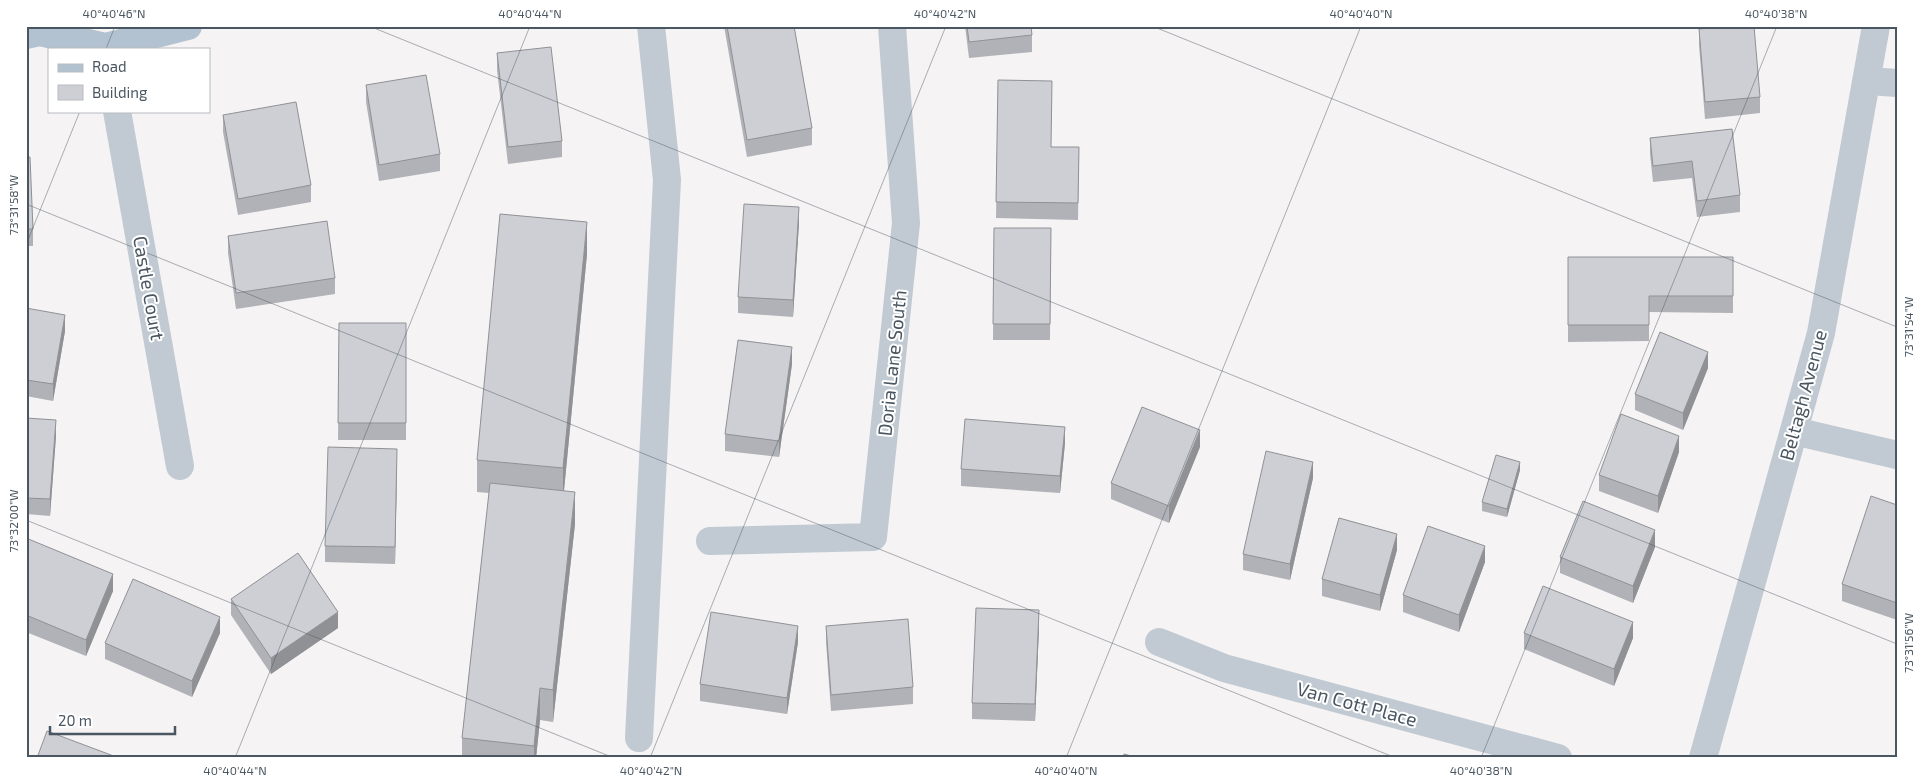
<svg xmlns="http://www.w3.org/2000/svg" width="1923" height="784" font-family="'Exo 2',sans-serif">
	<rect width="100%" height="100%" fill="#f5f3f3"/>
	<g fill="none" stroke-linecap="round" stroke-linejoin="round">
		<path stroke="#c1cad2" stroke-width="28" d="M 1868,81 L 1897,83
			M 117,111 L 180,466
			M 1794,431 L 1897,455
			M 710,541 L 873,537 L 906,223 L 892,26
			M 1159,642 L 1224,668 L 1558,758
			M 639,738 L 667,180 L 651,26
			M 1703,758 L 1821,333 L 1876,26"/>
		<path stroke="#b3c2d1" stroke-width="28" d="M 26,35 L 40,32 L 105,47 L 188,26"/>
	</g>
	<path fill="#b0b2b7" d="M 724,26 L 794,26 L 812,128 L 812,145 L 747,157 Z
		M 965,26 L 1031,26 L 1032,35 L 1032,52 L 969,58 Z
		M 1699,29 L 1760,97 L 1760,113 L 1705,119 L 1699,45 Z
		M 497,53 L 562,141 L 562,157 L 508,164 L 497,70 Z
		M 998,80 L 1052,147 L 1079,147 L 1078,220 L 996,218 Z
		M 366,85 L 440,154 L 440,171 L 379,181 L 366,102 Z
		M 223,115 L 311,185 L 311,202 L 238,215 L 223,132 Z
		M 1732,129 L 1740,195 L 1740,212 L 1697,217 L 1692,178 L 1653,182 L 1650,154 L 1650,138 Z
		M 26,157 L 33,229 L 33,246 L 26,246 Z
		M 799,223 L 793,317 L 738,313 L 738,297 Z
		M 994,228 L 1051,228 L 1050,340 L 993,340 Z
		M 228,236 L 335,278 L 335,294 L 236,309 L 228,253 Z
		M 587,254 L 564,491 L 575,524 L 553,722 L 540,720 L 536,758 L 462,758 L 462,738 L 489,493 L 477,492 L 477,460 Z
		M 1568,257 L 1733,257 L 1733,313 L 1649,312 L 1649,341 L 1568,342 Z
		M 26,308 L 65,331 L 53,401 L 26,396 Z
		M 339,323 L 406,323 L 406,440 L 338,440 Z
		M 792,364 L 779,457 L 725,451 L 725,434 Z
		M 1708,368 L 1683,430 L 1635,410 L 1635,394 Z
		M 26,418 L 56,436 L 50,516 L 26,514 Z
		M 1065,443 L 1060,493 L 961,486 L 961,469 Z
		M 1200,447 L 1169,523 L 1111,499 L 1111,483 Z
		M 1679,452 L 1658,513 L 1599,491 L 1599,475 Z
		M 397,466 L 395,564 L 325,562 L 325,546 Z
		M 1520,470 L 1507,517 L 1482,511 L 1482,502 Z
		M 1313,478 L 1290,580 L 1243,570 L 1243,554 Z
		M 1897,505 L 1897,620 L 1842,601 L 1842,584 Z
		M 26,538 L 113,591 L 86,656 L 26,632 Z
		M 1655,547 L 1633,603 L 1560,573 L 1560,557 Z
		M 1397,550 L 1380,611 L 1322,596 L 1322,579 Z
		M 1485,562 L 1459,632 L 1403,612 L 1403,595 Z
		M 231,599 L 338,628 L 271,674 L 231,615 Z
		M 826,626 L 913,687 L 913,704 L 831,711 L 826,642 Z
		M 1039,627 L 1035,721 L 972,719 L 972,703 Z
		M 220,633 L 192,697 L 105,659 L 105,643 Z
		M 1524,633 L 1633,638 L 1614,686 L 1524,649 Z
		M 798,642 L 787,714 L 700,701 L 700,684 Z"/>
	<path fill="#909195" d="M 799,207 L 799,223 L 793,317 L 793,300 Z
		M 587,222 L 587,254 L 563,500 L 563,468 Z
		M 65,315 L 65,331 L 53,401 L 53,384 Z
		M 792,347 L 792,364 L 779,457 L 779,441 Z
		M 1708,352 L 1708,368 L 1683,430 L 1683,413 Z
		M 56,420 L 56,436 L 50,516 L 50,499 Z
		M 1065,427 L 1065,443 L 1060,493 L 1060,476 Z
		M 1200,430 L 1200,447 L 1169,523 L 1169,506 Z
		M 1679,436 L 1679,452 L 1658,513 L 1658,496 Z
		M 397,449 L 397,466 L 395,564 L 395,547 Z
		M 1313,462 L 1313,478 L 1290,580 L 1290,564 Z
		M 1520,462 L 1520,470 L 1507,517 L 1507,509 Z
		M 575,492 L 575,524 L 553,722 L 553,690 Z
		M 1655,530 L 1655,547 L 1633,603 L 1633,586 Z
		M 1397,534 L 1397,550 L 1380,611 L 1380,595 Z
		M 1485,546 L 1485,562 L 1459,632 L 1459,615 Z
		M 113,574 L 113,591 L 86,656 L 86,640 Z
		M 1039,610 L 1039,627 L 1035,721 L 1035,704 Z
		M 338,612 L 338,628 L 271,674 L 271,658 Z
		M 220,617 L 220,633 L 192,697 L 192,681 Z
		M 1633,622 L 1633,638 L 1614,686 L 1614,669 Z
		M 798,626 L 798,642 L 787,714 L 787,698 Z
		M 540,688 L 540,720 L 536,758 L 534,758 L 534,746 Z"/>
	<path fill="#cdcfd5" stroke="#909195" d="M 727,26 L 794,26 L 812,128 L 747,140 Z
		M 967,26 L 1031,26 L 1032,35 L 969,42 Z
		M 1728,26 L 1754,26 L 1760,97 L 1705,102 L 1699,29 Z
		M 551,47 L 562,141 L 508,147 L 497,53 Z
		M 426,75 L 440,154 L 379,165 L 366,85 Z
		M 998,80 L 1052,81 L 1051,147 L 1079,147 L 1078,203 L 996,202 Z
		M 296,102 L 311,185 L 238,199 L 223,115 Z
		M 1732,129 L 1740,195 L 1697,201 L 1692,161 L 1653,166 L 1650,138 Z
		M 26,157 L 30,157 L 33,229 L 26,229 Z
		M 744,204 L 799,207 L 793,300 L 738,297 Z
		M 500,214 L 587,222 L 563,468 L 477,460 Z
		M 327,221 L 335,278 L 236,293 L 228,236 Z
		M 994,228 L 1051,228 L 1050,324 L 993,324 Z
		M 1568,257 L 1733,257 L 1733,296 L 1649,296 L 1649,325 L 1568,325 Z
		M 26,308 L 65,315 L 53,384 L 26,380 Z
		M 339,323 L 406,323 L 406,423 L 338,423 Z
		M 1660,332 L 1708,352 L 1683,413 L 1635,394 Z
		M 738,340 L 792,347 L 779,441 L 725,434 Z
		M 1142,407 L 1200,430 L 1169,506 L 1111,483 Z
		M 1621,414 L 1679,436 L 1658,496 L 1599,475 Z
		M 26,418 L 56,420 L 50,499 L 26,498 Z
		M 965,419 L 1065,427 L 1060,476 L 961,469 Z
		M 328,447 L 397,449 L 395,547 L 325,546 Z
		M 1266,451 L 1313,462 L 1290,564 L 1243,554 Z
		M 1496,455 L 1520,462 L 1507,509 L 1482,502 Z
		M 490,483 L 575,492 L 553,690 L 540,688 L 534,746 L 462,738 Z
		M 1871,496 L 1897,505 L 1897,603 L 1842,584 Z
		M 1583,501 L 1655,530 L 1633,586 L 1560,557 Z
		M 1339,518 L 1397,534 L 1380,595 L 1322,579 Z
		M 1428,526 L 1485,546 L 1459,615 L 1403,595 Z
		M 26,538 L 113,574 L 86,640 L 26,615 Z
		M 298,553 L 338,612 L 271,658 L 231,599 Z
		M 133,579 L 220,617 L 192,681 L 105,643 Z
		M 1543,586 L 1633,622 L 1614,669 L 1524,633 Z
		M 976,608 L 1039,610 L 1035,704 L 972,703 Z
		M 711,612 L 798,626 L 787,698 L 700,684 Z
		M 908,619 L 913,687 L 831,695 L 826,626 Z
		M 47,731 L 119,758 L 37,758 Z
		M 1124,754 L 1139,758 L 1123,758 Z"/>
	<path fill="none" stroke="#4a5661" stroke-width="1" stroke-opacity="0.45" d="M 369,26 L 1897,644M 1152,26 L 1897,327M 106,49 L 115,26M 26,204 L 1396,758M 26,245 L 80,111M 26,520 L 614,758M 235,758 L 530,26M 650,758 L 946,26M 1066,758 L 1361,26M 1481,758 L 1777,26M 1896,758 L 1897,757"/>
	<g text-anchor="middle" stroke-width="4" stroke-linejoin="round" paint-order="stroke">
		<g font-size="19" fill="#4a5661" stroke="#fff">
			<text transform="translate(149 288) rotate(80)" y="7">Castle Court</text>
			<text transform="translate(892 363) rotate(-84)" y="7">Doria Lane South</text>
			<text transform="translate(1803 395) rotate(-75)" y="7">Beltagh Avenue</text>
			<text transform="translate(1357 704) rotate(15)" y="7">Van Cott Place</text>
		</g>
	</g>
	<rect width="1923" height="784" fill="none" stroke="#ffffff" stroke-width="55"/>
	<rect x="48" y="48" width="162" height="65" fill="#ffffff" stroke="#b7bbc0"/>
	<rect x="58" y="64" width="25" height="8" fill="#b3c2d1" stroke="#b7bbc0"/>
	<text x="92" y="72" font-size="15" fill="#4a5661">Road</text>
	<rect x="58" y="85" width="25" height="15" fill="#cdcfd5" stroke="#b7bbc0"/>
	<text x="92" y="98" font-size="15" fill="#4a5661">Building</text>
	<path d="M50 726v8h125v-8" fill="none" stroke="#4a5661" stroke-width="2.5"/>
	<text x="58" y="726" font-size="15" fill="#4a5661" stroke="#ffffff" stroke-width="4" paint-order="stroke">20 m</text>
	<rect x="28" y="28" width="1868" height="728" fill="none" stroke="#4a5661" stroke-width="2"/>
	<g font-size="12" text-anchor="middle" fill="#4a5661">
		<text x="114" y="18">40°40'46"N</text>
		<text x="530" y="18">40°40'44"N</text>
		<text x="945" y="18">40°40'42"N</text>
		<text x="1361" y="18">40°40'40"N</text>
		<text x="1776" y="18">40°40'38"N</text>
		<text transform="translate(14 205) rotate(-90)" y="4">73°31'58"W</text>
		<text transform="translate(1909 327) rotate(-90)" y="4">73°31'54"W</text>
		<text transform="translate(14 521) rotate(-90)" y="4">73°32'00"W</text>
		<text transform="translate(1909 643) rotate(-90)" y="4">73°31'56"W</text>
		<text x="235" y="775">40°40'44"N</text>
		<text x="651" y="775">40°40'42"N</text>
		<text x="1066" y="775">40°40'40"N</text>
		<text x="1481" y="775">40°40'38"N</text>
	</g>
</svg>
